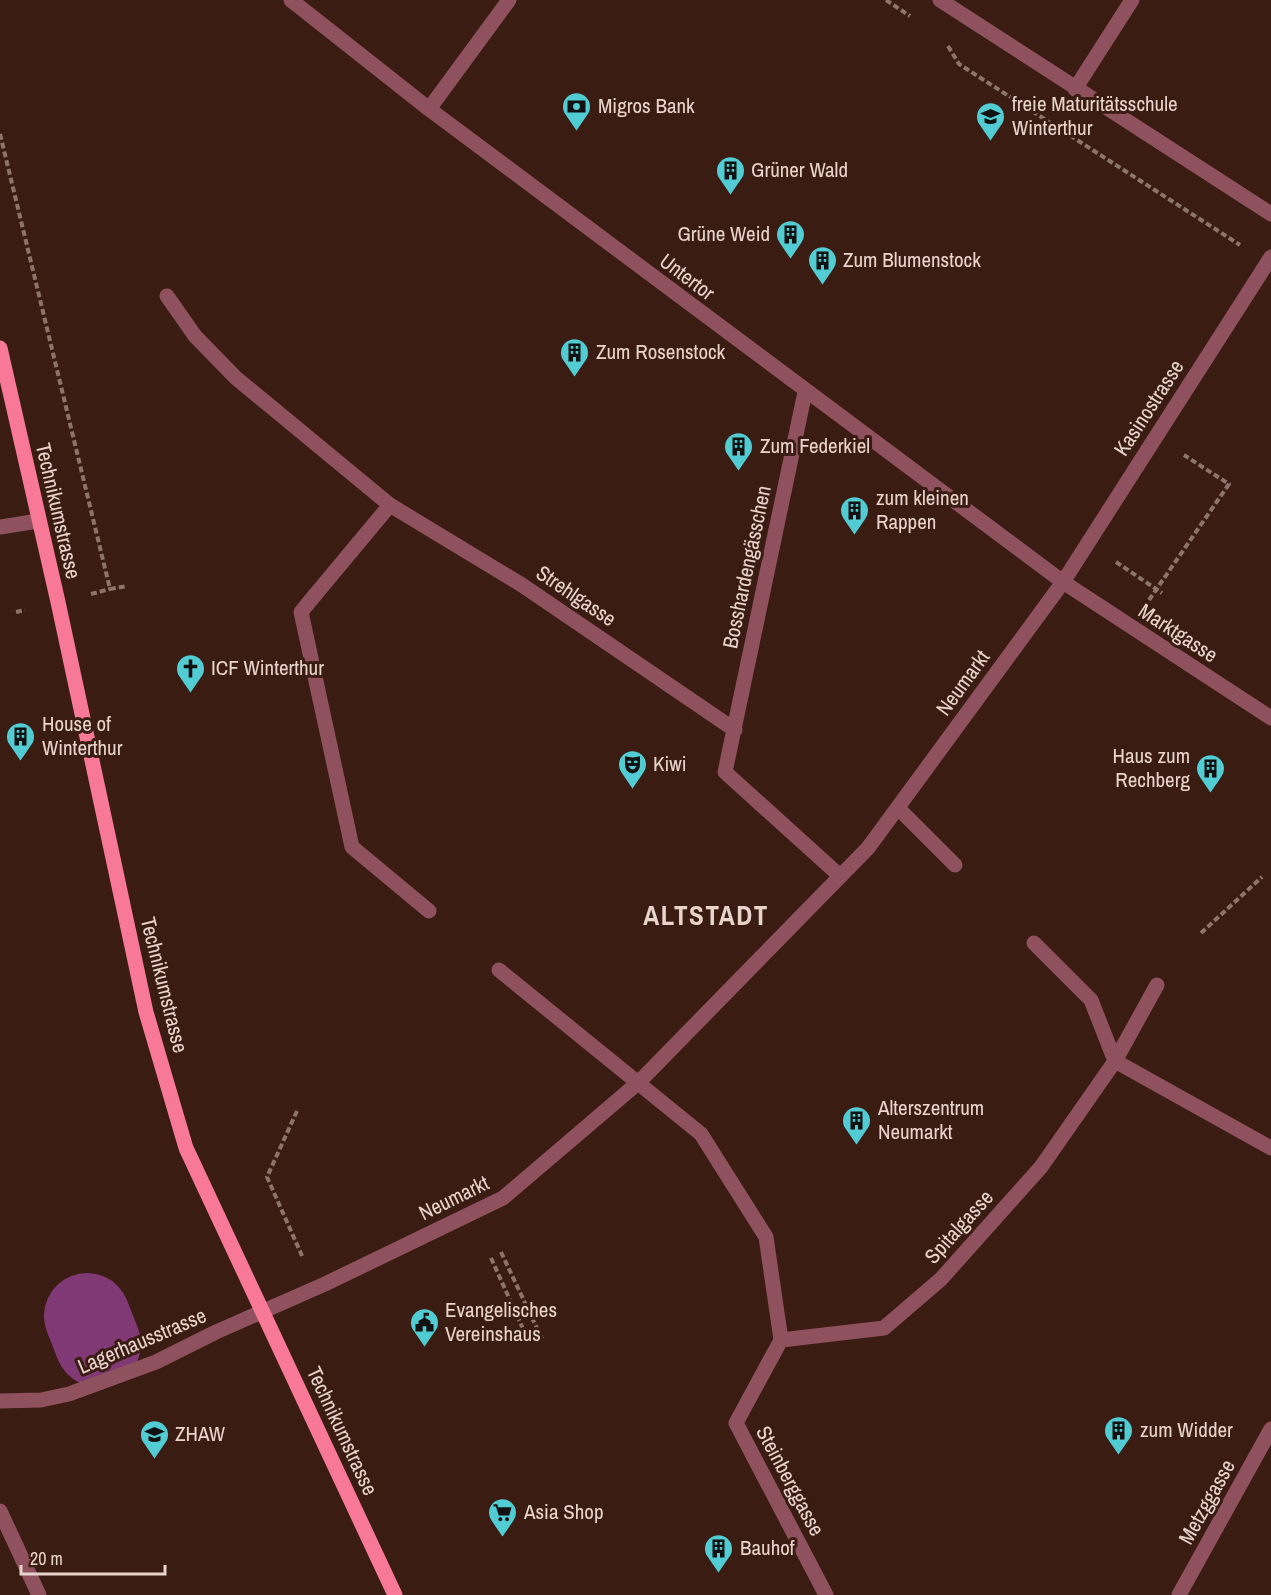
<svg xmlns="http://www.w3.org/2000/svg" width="1271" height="1595" font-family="'Archivo Narrow',sans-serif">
	<rect width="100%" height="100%" fill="#3a1c13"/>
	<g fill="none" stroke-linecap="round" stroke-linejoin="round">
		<path stroke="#813975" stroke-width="86" d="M 87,1316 L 98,1344"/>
		<path stroke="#8c736b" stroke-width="4" stroke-dasharray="6 3" stroke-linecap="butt" d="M 886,0 L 910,16
			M 948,46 L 959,64 L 1240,245
			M 0,134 L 110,589 L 127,586
			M 1116,562 L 1162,593
			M 91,594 L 110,589
			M 1149,600 L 1229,484 L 1184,455
			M 16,612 L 25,610
			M 1201,933 L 1262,877
			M 297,1111 L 267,1177 L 303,1258
			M 501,1252 L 543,1341
			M 491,1258 L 528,1340"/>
		<path stroke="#8f515e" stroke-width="15" d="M 315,595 L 301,612 L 352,847 L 429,911
			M 0,1511 L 39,1595"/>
		<path stroke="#8f515e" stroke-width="15" d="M 291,0 L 429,109 L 1063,582 L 1271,718
			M 940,0 L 1271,214
			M 1075,89 L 1132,0
			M 429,109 L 509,0
			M 167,296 L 195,336 L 236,378 L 390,505
			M 805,392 L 725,772 L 840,876
			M 0,527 L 38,521
			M 315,595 L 390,505 L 522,585 L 735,730
			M 898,808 L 955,865
			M 1034,943 L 1091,1000 L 1115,1061
			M 499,970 L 701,1134 L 766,1237 L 781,1340 L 736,1423 L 826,1595
			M 1115,1061 L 1271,1148
			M 781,1340 L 884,1328 L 941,1279 L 1041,1167 L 1115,1061 L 1157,985
			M 0,1401 L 41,1400 L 69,1394 L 156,1362 L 216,1332 L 325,1284 L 503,1198 L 639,1082 L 868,848 L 1063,582 L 1271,257
			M 1179,1595 L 1271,1429"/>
		<path stroke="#f87997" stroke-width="15" d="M 0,348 L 58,602 L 146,1012 L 186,1148 L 395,1595"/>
	</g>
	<defs>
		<symbol id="bank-pin" viewBox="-11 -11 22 30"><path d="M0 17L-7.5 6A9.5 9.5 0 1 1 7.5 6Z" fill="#51ccd3" stroke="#3a1c13"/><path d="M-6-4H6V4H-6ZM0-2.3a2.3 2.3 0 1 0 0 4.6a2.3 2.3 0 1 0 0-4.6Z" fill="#111"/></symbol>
		<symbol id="school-pin" viewBox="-11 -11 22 30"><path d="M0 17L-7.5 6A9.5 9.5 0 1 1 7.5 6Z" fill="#51ccd3" stroke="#3a1c13"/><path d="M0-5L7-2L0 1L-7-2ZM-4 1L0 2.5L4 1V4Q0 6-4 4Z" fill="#111"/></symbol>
		<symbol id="building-pin" viewBox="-11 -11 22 30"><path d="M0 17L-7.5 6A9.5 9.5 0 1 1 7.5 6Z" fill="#51ccd3" stroke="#3a1c13"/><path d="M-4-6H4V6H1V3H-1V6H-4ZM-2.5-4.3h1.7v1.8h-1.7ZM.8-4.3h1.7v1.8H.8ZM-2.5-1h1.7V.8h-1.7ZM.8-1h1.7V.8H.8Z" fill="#111"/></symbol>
		<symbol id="church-pin" viewBox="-11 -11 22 30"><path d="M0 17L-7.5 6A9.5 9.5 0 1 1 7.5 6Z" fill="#51ccd3" stroke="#3a1c13"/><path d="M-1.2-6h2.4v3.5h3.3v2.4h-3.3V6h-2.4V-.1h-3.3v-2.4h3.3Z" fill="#111"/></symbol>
		<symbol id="theatre-pin" viewBox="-11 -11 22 30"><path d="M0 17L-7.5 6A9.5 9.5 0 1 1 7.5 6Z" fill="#51ccd3" stroke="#3a1c13"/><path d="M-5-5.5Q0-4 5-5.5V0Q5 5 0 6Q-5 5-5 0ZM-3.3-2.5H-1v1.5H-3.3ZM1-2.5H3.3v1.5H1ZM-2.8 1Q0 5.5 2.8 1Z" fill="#111"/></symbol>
		<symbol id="civic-pin" viewBox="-11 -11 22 30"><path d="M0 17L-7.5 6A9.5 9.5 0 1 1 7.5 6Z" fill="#51ccd3" stroke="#3a1c13"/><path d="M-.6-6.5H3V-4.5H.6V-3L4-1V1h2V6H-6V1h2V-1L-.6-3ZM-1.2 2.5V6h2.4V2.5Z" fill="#111"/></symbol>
		<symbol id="university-pin" viewBox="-11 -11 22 30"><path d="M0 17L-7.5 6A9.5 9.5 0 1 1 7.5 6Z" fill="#51ccd3" stroke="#3a1c13"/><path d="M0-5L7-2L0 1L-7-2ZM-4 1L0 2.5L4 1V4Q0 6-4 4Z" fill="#111"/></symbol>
		<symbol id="supermarket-pin" viewBox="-11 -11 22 30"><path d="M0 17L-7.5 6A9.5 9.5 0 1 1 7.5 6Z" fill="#51ccd3" stroke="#3a1c13"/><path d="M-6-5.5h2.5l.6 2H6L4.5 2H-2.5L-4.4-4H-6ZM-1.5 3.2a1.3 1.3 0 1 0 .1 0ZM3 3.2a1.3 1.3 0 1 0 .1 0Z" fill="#111"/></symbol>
	</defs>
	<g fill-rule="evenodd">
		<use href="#bank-pin" x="560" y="90" width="33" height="45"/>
		<use href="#school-pin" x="974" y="100" width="33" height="45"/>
		<use href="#building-pin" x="714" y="154" width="33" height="45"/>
		<use href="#building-pin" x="774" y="218" width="33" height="45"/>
		<use href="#building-pin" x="806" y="244" width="33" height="45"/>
		<use href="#building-pin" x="558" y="336" width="33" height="45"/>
		<use href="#building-pin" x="722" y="430" width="33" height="45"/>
		<use href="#building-pin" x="838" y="494" width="33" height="45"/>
		<use href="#church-pin" x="174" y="652" width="33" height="45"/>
		<use href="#building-pin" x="4" y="720" width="33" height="45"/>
		<use href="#theatre-pin" x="616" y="748" width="33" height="45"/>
		<use href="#building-pin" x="1194" y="752" width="33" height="45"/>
		<use href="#building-pin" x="840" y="1104" width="33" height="45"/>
		<use href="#civic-pin" x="408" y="1306" width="33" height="45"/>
		<use href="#building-pin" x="1102" y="1414" width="33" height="45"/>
		<use href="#university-pin" x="138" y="1418" width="33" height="45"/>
		<use href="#supermarket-pin" x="486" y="1496" width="33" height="45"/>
		<use href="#building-pin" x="702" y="1532" width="33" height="45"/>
	</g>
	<g text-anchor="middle" stroke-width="6" stroke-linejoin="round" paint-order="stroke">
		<g font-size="21" fill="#e8d4cd" stroke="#3a1c13" text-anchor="start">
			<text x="1012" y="111">freie Maturitätsschule<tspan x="1012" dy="24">Winterthur</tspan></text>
			<text x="598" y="113">Migros Bank</text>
			<text x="751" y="177">Grüner Wald</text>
			<text x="770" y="241" text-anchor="end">Grüne Weid</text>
			<text x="843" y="267">Zum Blumenstock</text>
			<text x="596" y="359">Zum Rosenstock</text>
			<text x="760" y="453">Zum Federkiel</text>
			<text x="876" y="505">zum kleinen<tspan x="876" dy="24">Rappen</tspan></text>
			<text x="211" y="675">ICF Winterthur</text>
			<text x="42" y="731">House of<tspan x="42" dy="24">Winterthur</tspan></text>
			<text x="1190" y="763" text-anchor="end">Haus zum<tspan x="1190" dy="24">Rechberg</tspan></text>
			<text x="653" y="771">Kiwi</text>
			<text x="878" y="1115">Alterszentrum<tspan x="878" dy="24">Neumarkt</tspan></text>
			<text x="445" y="1317">Evangelisches<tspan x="445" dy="24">Vereinshaus</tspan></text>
			<text x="1140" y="1437">zum Widder</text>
			<text x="175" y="1441">ZHAW</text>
			<text x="524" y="1519">Asia Shop</text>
			<text x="740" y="1555">Bauhof</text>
		</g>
		<g font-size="21" fill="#e8d4cd" stroke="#3a1c13">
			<text transform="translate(687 277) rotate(37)" y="7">Untertor</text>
			<text transform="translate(1149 408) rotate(-57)" y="7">Kasinostrasse</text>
			<text transform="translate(58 511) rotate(77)" y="7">Technikumstrasse</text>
			<text transform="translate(747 567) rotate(-78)" y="7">Bosshardengässchen</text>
			<text transform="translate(576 596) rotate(34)" y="7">Strehlgasse</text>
			<text transform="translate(1178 633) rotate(33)" y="7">Marktgasse</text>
			<text transform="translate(963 683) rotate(-54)" y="7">Neumarkt</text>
			<text transform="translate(164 985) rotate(76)" y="7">Technikumstrasse</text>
			<text transform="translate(454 1198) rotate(-26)" y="7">Neumarkt</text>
			<text transform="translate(959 1227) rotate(-48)" y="7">Spitalgasse</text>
			<text transform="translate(142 1341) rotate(-23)" y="7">Lagerhausstrasse</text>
			<text transform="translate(342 1431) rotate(65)" y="7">Technikumstrasse</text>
			<text transform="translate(790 1481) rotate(62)" y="7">Steinberggasse</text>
			<text transform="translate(1207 1502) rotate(-61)" y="7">Metzggasse</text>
		</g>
		<g font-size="27" font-weight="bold" letter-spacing="1.5" fill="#e8d4cd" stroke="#3a1c13">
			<text x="706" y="925">ALTSTADT</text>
		</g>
	</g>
	<path d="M21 1565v9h144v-9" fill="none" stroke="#e8d4cd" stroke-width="3"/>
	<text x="30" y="1565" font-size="18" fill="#e8d4cd" stroke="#3a1c13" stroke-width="4.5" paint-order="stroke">20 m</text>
</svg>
